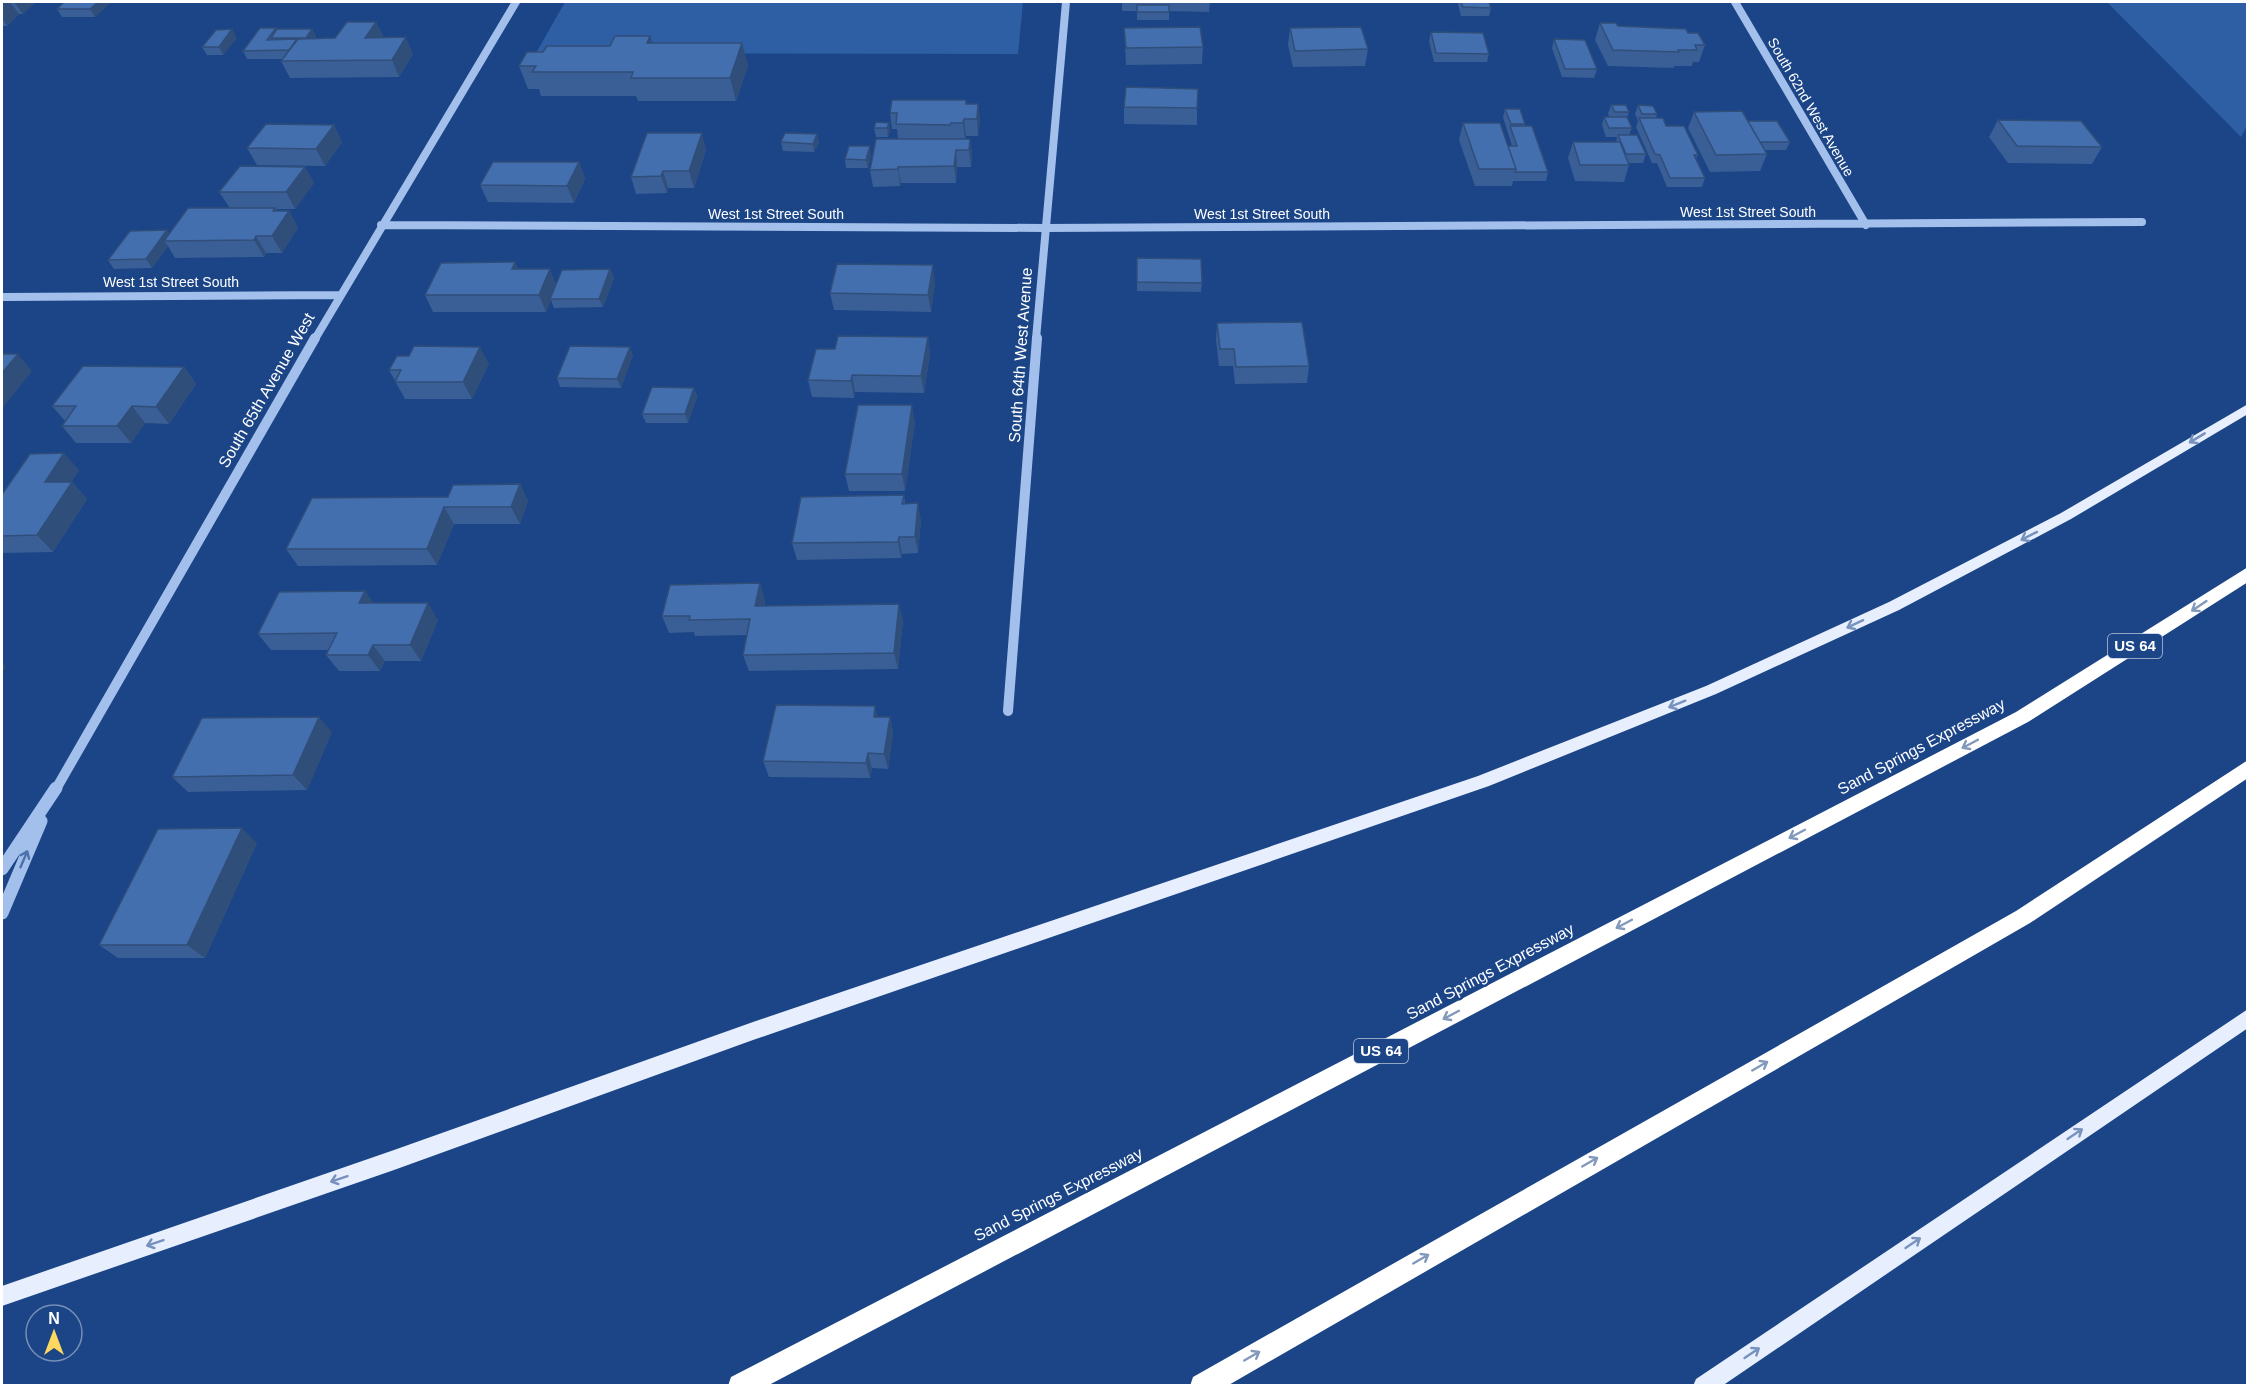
<svg xmlns="http://www.w3.org/2000/svg" width="2249" height="1387" font-family="Helvetica,sans-serif">
	<rect width="100%" height="100%" fill="#1b4586"/>
	<path fill="#2e5ea4" d="M 565,2 L 1023,2 L 1018,54 L 536,53 Z
		M 2107,2 L 2247,2 L 2247,126 L 2241,137 Z"/>
	<g fill="none" stroke-linecap="round" stroke-linejoin="round">
		<path stroke="#a3c0ec" stroke-width="8" d="M 1735,2 L 1866,225
			M 381,225 L 1045,228 L 2142,222
			M 2,297 L 340,295
			M 315,339 L 516,2
			M 1036,339 L 1066,2"/>
		<path stroke="#a3c0ec" stroke-width="10" d="M 1008,711 L 1037,338
			M 56,789 L 315,338"/>
		<path stroke="#a3c0ec" stroke-width="13" d="M 2,869 L 56,788
			M 2,913 L 41,821"/>
		<path fill="#e7efff" fill-rule="evenodd" d="M 2248,404 L 2248,414 L 2071,519 L 1899,610 L 1716,694 L 1489,786 L 753,1040 L 394,1170 L 2,1306 L 2,1286 L 394,1150 L 753,1022 L 1478,776 L 1706,686 L 1889,602 L 2061,513 Z
			M 2248,1009 L 2248,1028 L 1722,1386 L 1693,1386 L 1696,1379 Z"/>
		<path fill="#fff" fill-rule="evenodd" d="M 2248,567 L 2248,582 L 2028,722 L 767,1386 L 728,1386 L 731,1377 L 2016,712 Z
			M 2248,760 L 2248,778 L 2030,923 L 1227,1386 L 1190,1386 L 1193,1377 L 2016,911 Z"/>
	</g>
	<path fill="#3a5f96" d="M 2,2 L 36,2 L 23,14 L 19,14 L 7,26 L 2,26 Z
		M 111,2 L 95,17 L 62,17 L 57,9 Z
		M 1122,2 L 1210,2 L 1209,12 L 1169,11 L 1169,20 L 1137,20 L 1137,11 L 1122,11 Z
		M 1458,2 L 1489,2 L 1491,8 L 1489,16 L 1461,16 L 1458,4 Z
		M 1518,2 L 1535,2 L 1535,3 L 1519,3 Z
		M 376,22 L 384,38 L 413,54 L 399,77 L 290,78 L 281,61 L 283,59 L 247,59 L 243,51 L 276,28 L 277,30 L 312,29 L 316,37 L 315,38 L 335,38 Z
		M 1600,23 L 1618,26 L 1688,33 L 1705,45 L 1699,62 L 1693,62 L 1692,66 L 1674,66 L 1674,68 L 1608,66 L 1595,40 Z
		M 1124,28 L 1203,47 L 1202,64 L 1126,65 Z
		M 1290,28 L 1368,49 L 1365,66 L 1293,67 L 1288,45 Z
		M 1431,32 L 1489,54 L 1487,62 L 1434,62 L 1429,41 Z
		M 650,36 L 652,43 L 742,43 L 748,66 L 736,101 L 638,101 L 636,96 L 541,96 L 539,89 L 528,89 L 519,66 L 543,52 L 610,46 Z
		M 237,38 L 223,55 L 207,55 L 202,47 Z
		M 1554,39 L 1597,69 L 1594,78 L 1562,77 L 1552,48 Z
		M 966,100 L 966,104 L 978,104 L 980,120 L 978,136 L 966,136 L 965,139 L 970,139 L 972,155 L 971,167 L 957,167 L 956,183 L 901,183 L 900,186 L 873,187 L 870,170 L 898,139 L 897,129 L 892,129 L 890,113 Z
		M 1611,105 L 1629,112 L 1627,118 L 1632,128 L 1629,135 L 1646,154 L 1643,163 L 1628,163 L 1629,165 L 1624,182 L 1575,181 L 1568,158 L 1573,142 L 1616,142 L 1617,137 L 1606,137 L 1602,125 L 1604,117 L 1610,117 L 1608,114 Z
		M 1638,105 L 1657,114 L 1656,118 L 1666,126 L 1698,155 L 1696,159 L 1705,178 L 1702,187 L 1667,187 L 1657,163 L 1652,163 L 1636,127 L 1638,121 L 1635,114 Z
		M 1124,107 L 1197,108 L 1197,125 L 1124,124 Z
		M 1505,109 L 1525,124 L 1524,126 L 1548,172 L 1546,181 L 1513,181 L 1512,186 L 1475,186 L 1459,140 L 1463,123 L 1508,146 L 1512,146 L 1503,117 Z
		M 1694,112 L 1748,121 L 1790,142 L 1786,150 L 1764,150 L 1767,154 L 1760,171 L 1710,172 L 1688,128 Z
		M 1998,120 L 2102,147 L 2092,164 L 2008,163 L 1989,137 Z
		M 889,123 L 890,131 L 888,137 L 876,137 L 874,128 Z
		M 334,125 L 342,142 L 325,166 L 257,165 L 247,148 Z
		M 817,134 L 819,143 L 814,152 L 783,151 L 781,142 Z
		M 706,150 L 694,188 L 668,188 L 667,193 L 636,194 L 631,177 Z
		M 871,155 L 868,168 L 846,168 L 845,159 Z
		M 579,162 L 585,179 L 574,203 L 488,202 L 480,185 Z
		M 305,167 L 314,183 L 295,209 L 276,209 L 277,211 L 289,211 L 298,228 L 282,253 L 266,253 L 264,257 L 175,258 L 168,246 L 152,268 L 114,269 L 108,260 L 167,230 L 169,233 L 230,208 L 219,192 Z
		M 1137,258 L 1202,283 L 1201,292 L 1137,291 Z
		M 518,269 L 556,284 L 610,269 L 614,278 L 603,307 L 554,308 L 551,300 L 546,312 L 433,312 L 425,295 Z
		M 935,282 L 931,312 L 834,310 L 830,293 Z
		M 1217,323 L 1309,366 L 1307,383 L 1235,384 L 1233,366 L 1219,366 L 1216,340 Z
		M 928,337 L 930,354 L 924,393 L 855,392 L 854,398 L 812,397 L 808,380 L 835,349 Z
		M 633,355 L 621,388 L 560,387 L 557,378 Z
		M 489,364 L 472,399 L 405,399 L 389,370 Z
		M 184,367 L 196,384 L 169,424 L 145,423 L 131,443 L 76,443 L 62,426 L 65,421 L 52,406 Z
		M 694,388 L 697,397 L 688,423 L 646,423 L 642,414 Z
		M 915,422 L 905,491 L 849,491 L 845,474 Z
		M 79,470 L 71,482 L 72,482 L 87,499 L 53,552 L 2,553 L 2,494 Z
		M 520,484 L 528,501 L 520,524 L 454,524 L 437,565 L 298,566 L 286,549 L 448,497 Z
		M 904,495 L 905,503 L 921,520 L 918,553 L 902,554 L 901,558 L 797,560 L 792,543 Z
		M 365,591 L 373,603 L 438,620 L 421,661 L 385,661 L 380,671 L 339,671 L 326,655 L 329,650 L 271,650 L 258,634 Z
		M 765,600 L 764,606 L 903,620 L 898,669 L 749,671 L 743,655 L 747,635 L 695,636 L 694,632 L 669,633 L 662,616 Z
		M 878,717 L 890,717 L 893,733 L 888,769 L 872,768 L 870,778 L 769,777 L 763,761 Z
		M 332,732 L 307,790 L 188,792 L 172,777 Z
		M 257,843 L 205,958 L 118,958 L 99,945 Z"/>
	<path fill="#304e7a" d="M 4,2 L 10,2 L 19,14 L 7,26 L 2,18 L 2,4 Z
		M 14,2 L 36,2 L 23,14 Z
		M 98,2 L 111,2 L 95,17 L 90,9 Z
		M 376,22 L 384,38 L 365,38 Z
		M 232,29 L 237,38 L 223,55 L 219,47 Z
		M 312,29 L 316,37 L 310,46 L 306,38 Z
		M 650,36 L 657,59 L 647,43 Z
		M 406,37 L 413,54 L 399,77 L 392,60 Z
		M 742,43 L 748,66 L 736,101 L 730,78 Z
		M 978,104 L 980,120 L 978,136 L 977,119 Z
		M 964,119 L 966,136 L 965,140 L 963,123 Z
		M 889,123 L 890,131 L 888,137 L 887,128 Z
		M 334,125 L 342,142 L 325,166 L 316,149 Z
		M 702,133 L 706,150 L 694,188 L 689,171 Z
		M 817,134 L 819,143 L 814,152 L 813,144 Z
		M 970,139 L 972,155 L 971,167 L 969,150 Z
		M 870,146 L 871,155 L 868,168 L 866,160 Z
		M 956,150 L 957,167 L 956,183 L 954,166 Z
		M 579,162 L 585,179 L 574,203 L 567,186 Z
		M 305,167 L 314,183 L 295,209 L 286,192 Z
		M 898,167 L 901,183 L 900,186 L 898,169 Z
		M 663,171 L 668,188 L 667,193 L 661,176 Z
		M 275,208 L 282,221 L 289,211 L 298,228 L 282,253 L 272,236 L 273,211 Z
		M 167,230 L 173,239 L 164,241 L 168,246 L 152,268 L 146,259 Z
		M 256,236 L 266,253 L 264,257 L 254,240 Z
		M 515,262 L 523,279 L 512,269 Z
		M 933,265 L 935,282 L 931,312 L 928,295 Z
		M 550,269 L 557,286 L 550,299 L 551,300 L 546,312 L 539,295 Z
		M 610,269 L 614,278 L 603,307 L 599,299 Z
		M 928,337 L 930,354 L 924,393 L 921,376 Z
		M 480,347 L 489,364 L 472,399 L 463,382 Z
		M 630,347 L 633,355 L 621,388 L 617,379 Z
		M 18,354 L 32,371 L 2,409 L 2,373 Z
		M 184,367 L 196,384 L 169,424 L 156,407 Z
		M 852,375 L 855,392 L 854,398 L 851,381 Z
		M 694,388 L 697,397 L 688,423 L 685,414 Z
		M 912,405 L 915,422 L 905,491 L 902,474 Z
		M 132,406 L 145,423 L 131,443 L 117,426 Z
		M 64,453 L 79,470 L 60,499 L 45,482 Z
		M 72,482 L 87,499 L 53,552 L 37,535 Z
		M 520,484 L 528,501 L 520,524 L 511,507 Z
		M 918,503 L 921,520 L 918,553 L 915,537 Z
		M 444,507 L 454,524 L 437,565 L 427,549 Z
		M 899,537 L 902,554 L 901,558 L 898,542 Z
		M 760,583 L 765,600 L 761,622 L 755,606 Z
		M 365,591 L 376,608 L 359,603 Z
		M 428,603 L 438,620 L 421,661 L 410,645 Z
		M 899,604 L 903,620 L 898,669 L 894,653 Z
		M 373,645 L 385,661 L 380,671 L 368,655 Z
		M 2,663 L 6,667 L 2,673 Z
		M 875,706 L 879,722 L 874,717 Z
		M 319,717 L 332,732 L 307,790 L 293,775 Z
		M 890,717 L 893,733 L 888,769 L 884,754 Z
		M 868,753 L 872,768 L 870,778 L 866,763 Z
		M 242,828 L 257,843 L 205,958 L 187,945 Z"/>
	<path fill="#446faf" stroke="#304e7a" stroke-width="1.5" d="M 64,2 L 98,2 L 90,9 L 57,9 Z
		M 1461,2 L 1489,2 L 1491,8 L 1463,7 Z
		M 1137,5 L 1169,5 L 1169,12 L 1137,12 Z
		M 347,22 L 376,22 L 365,38 L 406,37 L 392,60 L 281,61 L 298,39 L 335,38 Z
		M 1600,23 L 1616,23 L 1618,26 L 1686,29 L 1688,33 L 1698,33 L 1705,45 L 1695,45 L 1697,50 L 1678,50 L 1679,52 L 1613,50 Z
		M 1200,27 L 1203,47 L 1126,48 L 1124,28 Z
		M 1361,27 L 1368,49 L 1295,51 L 1290,28 Z
		M 260,28 L 276,28 L 267,40 L 297,39 L 289,50 L 243,51 Z
		M 232,29 L 219,47 L 202,47 L 216,30 Z
		M 277,29 L 312,29 L 306,38 L 271,38 Z
		M 1431,32 L 1483,33 L 1489,54 L 1436,53 Z
		M 615,36 L 650,36 L 647,43 L 742,43 L 730,78 L 631,78 L 633,72 L 532,72 L 536,66 L 519,66 L 527,52 L 543,52 L 547,46 L 610,46 Z
		M 1554,39 L 1585,40 L 1597,69 L 1565,69 Z
		M 1126,87 L 1198,89 L 1197,108 L 1124,107 Z
		M 892,100 L 966,100 L 966,104 L 978,104 L 977,119 L 964,119 L 963,123 L 951,123 L 950,125 L 896,124 L 897,113 L 890,113 Z
		M 1611,105 L 1626,105 L 1629,112 L 1615,112 Z
		M 1638,105 L 1653,106 L 1657,114 L 1642,114 Z
		M 1505,109 L 1520,109 L 1525,124 L 1511,124 Z
		M 1742,111 L 1767,154 L 1716,155 L 1694,112 Z
		M 1604,117 L 1627,117 L 1632,128 L 1609,128 Z
		M 1639,118 L 1663,118 L 1666,126 L 1684,126 L 1698,155 L 1694,155 L 1705,178 L 1670,178 L 1660,155 L 1655,154 Z
		M 1998,120 L 2081,121 L 2102,147 L 2017,146 Z
		M 1748,121 L 1777,121 L 1790,142 L 1760,142 Z
		M 876,122 L 889,123 L 887,128 L 874,128 Z
		M 1463,123 L 1500,123 L 1516,169 L 1479,169 Z
		M 266,124 L 334,125 L 316,149 L 247,148 Z
		M 1510,126 L 1532,126 L 1548,172 L 1515,172 L 1516,169 L 1508,146 L 1517,146 Z
		M 647,133 L 702,133 L 689,171 L 663,171 L 661,176 L 631,177 Z
		M 785,133 L 817,134 L 813,144 L 781,142 Z
		M 1618,135 L 1637,135 L 1646,154 L 1626,154 Z
		M 876,139 L 970,139 L 969,150 L 956,150 L 954,166 L 898,167 L 898,169 L 870,170 Z
		M 1573,142 L 1620,142 L 1629,165 L 1580,165 Z
		M 849,146 L 870,146 L 866,160 L 845,159 Z
		M 493,162 L 579,162 L 567,186 L 480,185 Z
		M 240,166 L 305,167 L 286,192 L 219,192 Z
		M 188,208 L 275,208 L 273,211 L 289,211 L 272,236 L 256,236 L 254,240 L 164,241 Z
		M 167,230 L 146,259 L 108,260 L 130,231 Z
		M 1137,258 L 1201,259 L 1202,283 L 1137,282 Z
		M 515,262 L 512,269 L 550,269 L 539,295 L 425,295 L 441,263 Z
		M 837,264 L 933,265 L 928,295 L 830,293 Z
		M 610,269 L 599,299 L 550,299 L 562,270 Z
		M 1302,322 L 1309,366 L 1236,367 L 1234,349 L 1220,349 L 1217,323 Z
		M 838,336 L 928,337 L 921,376 L 852,375 L 851,381 L 808,380 L 816,349 L 835,349 Z
		M 414,346 L 480,347 L 463,382 L 395,382 L 401,370 L 389,370 L 397,356 L 409,356 Z
		M 570,346 L 630,347 L 617,379 L 557,378 Z
		M 2,354 L 18,354 L 2,373 Z
		M 83,366 L 184,367 L 156,407 L 132,406 L 117,426 L 62,426 L 76,406 L 52,406 Z
		M 652,387 L 694,388 L 685,414 L 642,414 Z
		M 858,405 L 912,405 L 902,474 L 845,474 Z
		M 64,453 L 45,482 L 72,482 L 37,535 L 2,536 L 2,494 L 3,493 L 30,454 Z
		M 520,484 L 511,507 L 444,507 L 427,549 L 286,549 L 312,498 L 448,497 L 453,485 Z
		M 904,495 L 902,504 L 918,503 L 915,537 L 899,537 L 898,542 L 792,543 L 801,497 Z
		M 760,583 L 755,606 L 899,604 L 894,653 L 743,655 L 750,619 L 689,620 L 690,616 L 662,616 L 670,585 Z
		M 365,591 L 359,603 L 428,603 L 410,645 L 373,645 L 368,655 L 326,655 L 337,633 L 258,634 L 279,592 Z
		M 776,705 L 875,706 L 874,717 L 890,717 L 884,754 L 868,753 L 866,763 L 763,761 Z
		M 319,717 L 293,775 L 172,777 L 202,718 Z
		M 242,828 L 187,945 L 99,945 L 158,829 Z"/>
	<defs><path id="oneway-shaft" d="M-6 0H5M1.5-3L5.5 0L1.5 3" fill="none" stroke-width="1.6" stroke-linecap="round" stroke-linejoin="round" transform="scale(1.5)"/></defs>
	<g stroke="#7792bc">
		<use href="#oneway-shaft" transform="translate(2197 438) rotate(149)"/>
		<use href="#oneway-shaft" transform="translate(2029 536) rotate(153)"/>
		<use href="#oneway-shaft" transform="translate(1855 624) rotate(155)"/>
		<use href="#oneway-shaft" transform="translate(1677 704) rotate(158)"/>
		<use href="#oneway-shaft" transform="translate(2075 1134) rotate(-34)"/>
		<use href="#oneway-shaft" transform="translate(339 1179) rotate(161)"/>
		<use href="#oneway-shaft" transform="translate(155 1243) rotate(161)"/>
		<use href="#oneway-shaft" transform="translate(1913 1243) rotate(-34)"/>
		<use href="#oneway-shaft" transform="translate(1752 1353) rotate(-34)"/>
	</g>
	<g stroke="#8299bc">
		<use href="#oneway-shaft" transform="translate(2199 606) rotate(146)"/>
		<use href="#oneway-shaft" transform="translate(1970 744) rotate(152)"/>
		<use href="#oneway-shaft" transform="translate(1797 834) rotate(152)"/>
		<use href="#oneway-shaft" transform="translate(1624 924) rotate(152)"/>
		<use href="#oneway-shaft" transform="translate(1451 1015) rotate(152)"/>
		<use href="#oneway-shaft" transform="translate(1760 1066) rotate(-30)"/>
		<use href="#oneway-shaft" transform="translate(1590 1162) rotate(-30)"/>
		<use href="#oneway-shaft" transform="translate(1421 1259) rotate(-30)"/>
		<use href="#oneway-shaft" transform="translate(1252 1356) rotate(-30)"/>
	</g>
	<use stroke="#4b70aa" href="#oneway-shaft" transform="translate(24 859) rotate(-67)"/>
	<g text-anchor="middle" stroke-width="5" stroke-linejoin="round" paint-order="stroke">
		<g font-size="14" fill="#fff" stroke="#1b4586">
			<text transform="translate(1811 107) rotate(60)" y="5">South 62nd West Avenue</text>
			<text x="1748" y="217">West 1st Street South</text>
			<text x="776" y="219">West 1st Street South</text>
			<text x="1262" y="219">West 1st Street South</text>
			<text x="171" y="287">West 1st Street South</text>
		</g>
		<g fill="#1b4586" stroke="#bbc7db" stroke-width="1.5">
			<rect x="2108" y="634" width="54" height="24" rx="4.5"/>
			<rect x="1354" y="1039" width="54" height="24" rx="4.5"/>
		</g>
		<g font-size="15" font-weight="bold" fill="#fff">
			<text x="2135" y="651">US 64</text>
			<text x="1381" y="1056">US 64</text>
		</g>
		<g font-size="16" fill="#fff" stroke="#1b4586">
			<text transform="translate(1020 355) rotate(-86)" y="6">South 64th West Avenue</text>
			<text transform="translate(266 390) rotate(-60)" y="6">South 65th Avenue West</text>
			<text transform="translate(1921 746) rotate(-28)" y="6">Sand Springs Expressway</text>
			<text transform="translate(1490 971) rotate(-28)" y="6">Sand Springs Expressway</text>
			<text transform="translate(1058 1194) rotate(-27)" y="6">Sand Springs Expressway</text>
		</g>
	</g>
	<rect width="2249" height="1387" fill="none" stroke="#ffffff" stroke-width="6"/>
	<g transform="translate(54 1333)"><circle r="28" fill="#1b4586" stroke="#768fb6" stroke-width="1.5"/>
	<path d="M0-4.5L10 22L0 15L-10 22Z" fill="#fdd75f"/>
	<text y="-9" font-size="16" font-weight="bold" text-anchor="middle" fill="#ffffff">N</text>
	</g>
</svg>
